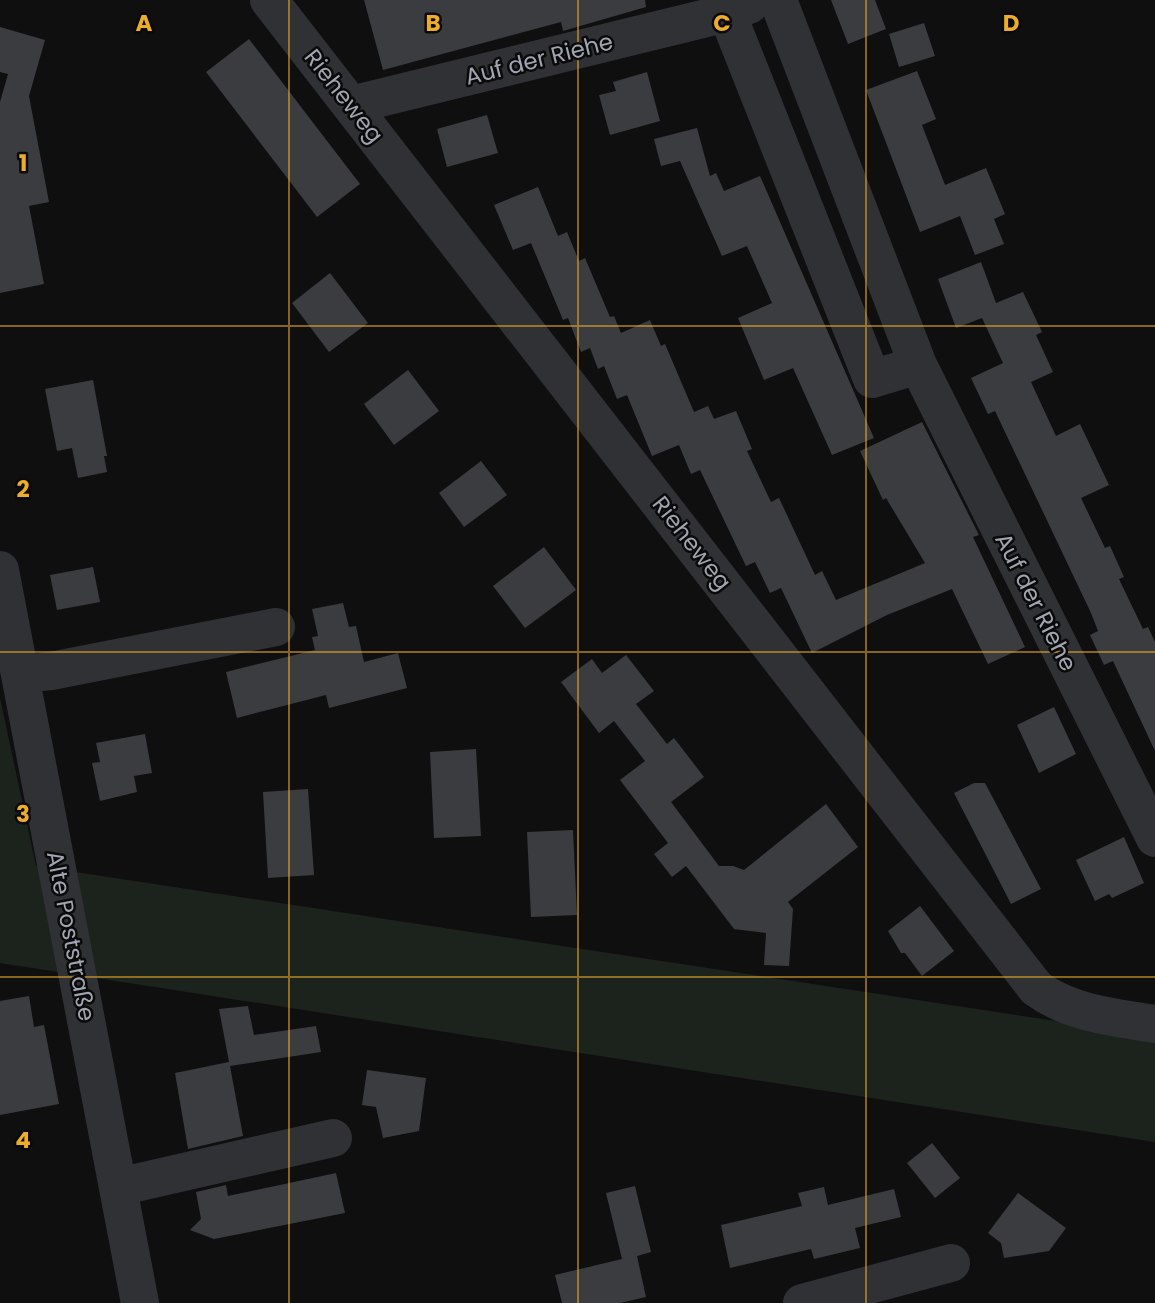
<svg xmlns="http://www.w3.org/2000/svg" width="1155" height="1303" font-family="Poppins,sans-serif">
	<rect width="100%" height="100%" fill="#0f0f10"/>
	<path fill="#1c231c" d="M 0,698 L 36,866 L 1155,1036 L 1155,1142 L 0,963 Z"/>
	<path fill="#3b3c40" d="M 364,0 L 645,0 L 646,7 L 563,31 L 561,22 L 383,70 Z
		M 831,0 L 875,0 L 886,29 L 848,44 Z
		M 924,23 L 935,56 L 899,67 L 889,34 Z
		M 0,27 L 45,40 L 29,96 L 49,202 L 29,206 L 44,284 L 0,293 L 0,102 L 8,74 L 0,72 Z
		M 249,39 L 360,184 L 317,217 L 206,72 Z
		M 917,71 L 936,119 L 922,125 L 945,185 L 986,168 L 1005,214 L 994,219 L 1004,244 L 975,255 L 960,216 L 920,232 L 866,90 Z
		M 647,72 L 660,121 L 610,135 L 599,95 L 616,91 L 613,82 Z
		M 487,115 L 498,153 L 447,167 L 437,129 Z
		M 697,128 L 710,176 L 716,173 L 724,191 L 760,176 L 874,438 L 832,455 L 793,368 L 764,380 L 738,318 L 772,303 L 747,246 L 722,256 L 680,161 L 661,166 L 654,139 Z
		M 538,187 L 558,236 L 567,232 L 579,261 L 585,258 L 610,317 L 614,316 L 621,333 L 650,320 L 661,346 L 665,344 L 694,412 L 708,406 L 714,419 L 736,411 L 752,449 L 747,451 L 771,502 L 779,498 L 815,575 L 822,571 L 836,600 L 925,563 L 886,498 L 883,500 L 860,451 L 922,422 L 979,535 L 973,537 L 1025,647 L 988,664 L 952,589 L 887,615 L 812,653 L 781,588 L 770,593 L 755,562 L 746,566 L 700,470 L 691,474 L 679,445 L 652,456 L 627,395 L 617,399 L 604,366 L 598,369 L 590,348 L 581,352 L 568,318 L 563,320 L 531,243 L 513,250 L 494,205 Z
		M 981,262 L 996,303 L 1023,292 L 1042,332 L 1036,335 L 1053,372 L 1031,382 L 1056,436 L 1080,424 L 1109,485 L 1081,498 L 1105,548 L 1110,546 L 1124,577 L 1119,579 L 1143,629 L 1148,627 L 1155,642 L 1155,751 L 1113,661 L 1104,665 L 1090,635 L 1098,631 L 1091,613 L 995,411 L 988,414 L 971,378 L 1003,363 L 982,318 L 956,328 L 938,279 Z
		M 330,273 L 368,323 L 329,352 L 292,303 Z
		M 408,370 L 439,411 L 394,445 L 364,404 Z
		M 93,380 L 107,456 L 104,456 L 107,472 L 78,478 L 72,448 L 57,451 L 45,389 Z
		M 481,461 L 507,495 L 464,527 L 439,493 Z
		M 544,547 L 576,590 L 525,628 L 493,586 Z
		M 93,567 L 100,602 L 57,610 L 50,575 Z
		M 343,603 L 349,627 L 356,626 L 364,662 L 398,653 L 407,688 L 329,708 L 326,695 L 237,718 L 226,672 L 315,650 L 312,637 L 318,636 L 312,609 Z
		M 626,655 L 654,691 L 636,704 L 667,744 L 674,738 L 704,777 L 671,802 L 719,866 L 733,866 L 744,870 L 826,804 L 858,847 L 788,902 L 793,909 L 789,966 L 764,965 L 766,933 L 734,929 L 686,866 L 672,877 L 654,854 L 668,843 L 620,780 L 645,761 L 614,721 L 599,733 L 561,682 L 592,659 L 602,673 Z
		M 1054,707 L 1076,754 L 1039,773 L 1017,725 Z
		M 145,734 L 152,773 L 134,776 L 137,792 L 100,801 L 92,763 L 100,762 L 96,743 Z
		M 476,749 L 481,836 L 434,838 L 430,752 Z
		M 974,783 L 985,783 L 1041,889 L 1011,904 L 954,793 Z
		M 308,789 L 314,875 L 268,878 L 263,792 Z
		M 573,830 L 577,915 L 531,917 L 527,832 Z
		M 1124,837 L 1144,883 L 1112,898 L 1109,894 L 1095,901 L 1076,860 Z
		M 920,906 L 954,951 L 922,976 L 905,953 L 901,953 L 888,931 Z
		M 29,996 L 34,1027 L 44,1025 L 59,1104 L 0,1115 L 0,1001 Z
		M 248,1006 L 254,1035 L 316,1026 L 321,1052 L 230,1066 L 243,1136 L 188,1149 L 175,1073 L 229,1062 L 219,1009 Z
		M 367,1070 L 426,1078 L 419,1131 L 383,1138 L 376,1107 L 362,1105 Z
		M 932,1143 L 960,1178 L 935,1198 L 907,1163 Z
		M 336,1173 L 345,1213 L 214,1239 L 190,1230 L 201,1219 L 196,1192 L 226,1185 L 228,1196 Z
		M 635,1186 L 651,1252 L 637,1256 L 646,1297 L 620,1303 L 562,1303 L 555,1275 L 622,1259 L 606,1193 Z
		M 824,1187 L 828,1205 L 894,1189 L 901,1217 L 855,1228 L 860,1248 L 814,1259 L 811,1249 L 730,1268 L 721,1225 L 802,1206 L 798,1193 Z
		M 1018,1193 L 1066,1228 L 1049,1251 L 1004,1258 L 1001,1243 L 988,1233 Z"/>
	<g fill="none" stroke-linecap="round" stroke-linejoin="round">
		<path stroke="#303135" stroke-width="38" d="M 269,0 L 1036,988 C 1071,1014 1114,1017 1155,1024
			M 778,0 L 918,365 L 1155,838
			M 727,13 L 872,379 L 918,365
			M 351,105 L 727,13 L 749,5
			M 0,570 L 140,1303
			M 20,674 L 51,671 L 276,627
			M 118,1187 L 333,1138
			M 802,1303 L 951,1263"/>
	</g>
	<path fill="none" stroke="#edad2a" stroke-width="2" stroke-opacity="0.55" d="M 289,0 L 289,1303M 578,0 L 578,1303M 866,0 L 866,1303M 0,326 L 1155,326M 0,652 L 1155,652M 0,977 L 1155,977"/>
	<g text-anchor="middle" stroke-width="5" stroke-linejoin="round" paint-order="stroke">
		<g font-size="23" fill="#a0a5b1" stroke="#0a0a0b">
			<text transform="translate(539 59) rotate(-14)" y="8">Auf der Riehe</text>
			<text transform="translate(344 96) rotate(52)" y="8">Rieheweg</text>
			<text transform="translate(692 543) rotate(52)" y="8">Rieheweg</text>
			<text transform="translate(1036 602) rotate(63)" y="8">Auf der Riehe</text>
			<text transform="translate(71 936) rotate(79)" y="8">Alte Poststraße</text>
		</g>
	</g>
	<g font-size="23" text-anchor="middle" font-weight="bold" fill="#edad2a" stroke="#0a0a0b" stroke-width="5" stroke-linejoin="round" paint-order="stroke">
		<text x="144" y="31">A</text>
		<text x="433" y="31">B</text>
		<text x="722" y="31">C</text>
		<text x="1011" y="31">D</text>
		<text x="23" y="171">1</text>
		<text x="23" y="497">2</text>
		<text x="23" y="822">3</text>
		<text x="23" y="1148">4</text>
	</g>
</svg>
